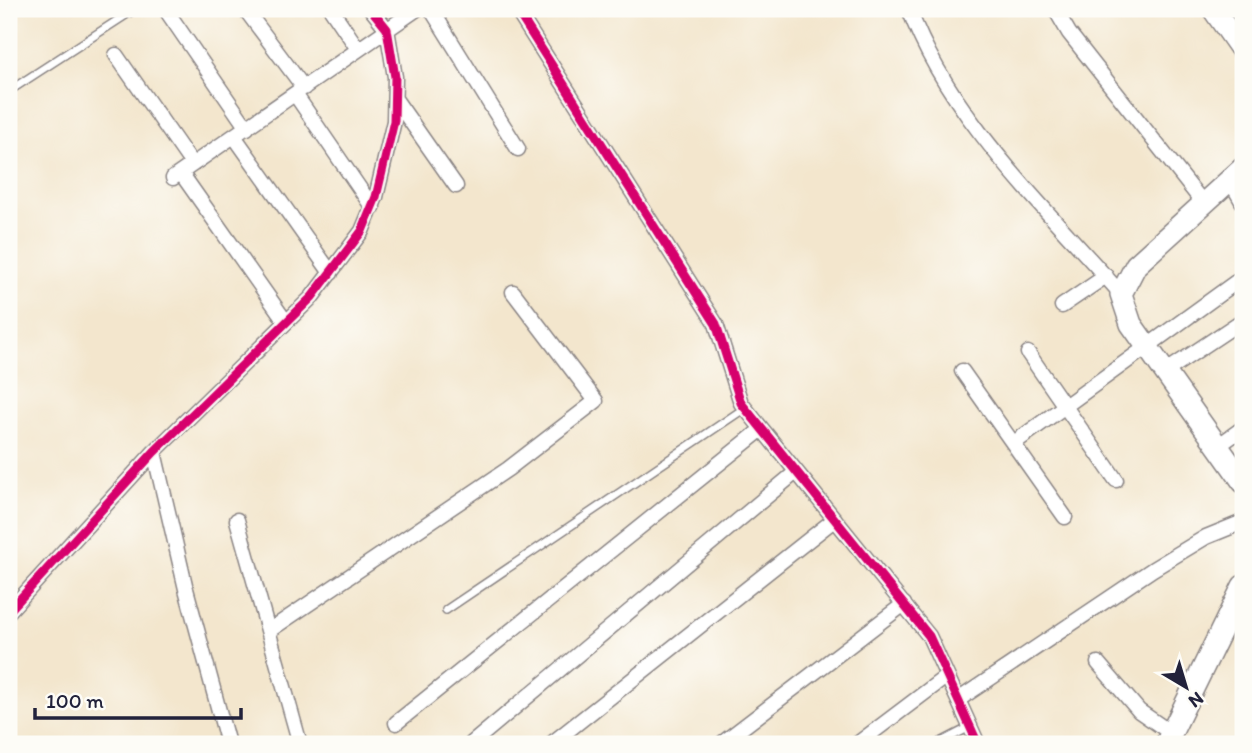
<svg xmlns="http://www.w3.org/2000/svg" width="1252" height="753" font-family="Itim,sans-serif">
	<rect width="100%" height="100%" fill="#fdfcf7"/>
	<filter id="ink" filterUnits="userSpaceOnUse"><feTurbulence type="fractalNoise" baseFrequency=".0143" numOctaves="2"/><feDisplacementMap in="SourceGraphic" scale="14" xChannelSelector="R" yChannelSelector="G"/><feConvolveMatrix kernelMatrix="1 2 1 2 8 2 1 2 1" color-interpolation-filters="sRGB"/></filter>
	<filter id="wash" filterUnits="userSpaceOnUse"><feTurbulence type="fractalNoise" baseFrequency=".00686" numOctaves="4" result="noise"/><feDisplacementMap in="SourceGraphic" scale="28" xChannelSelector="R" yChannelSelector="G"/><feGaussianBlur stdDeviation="1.57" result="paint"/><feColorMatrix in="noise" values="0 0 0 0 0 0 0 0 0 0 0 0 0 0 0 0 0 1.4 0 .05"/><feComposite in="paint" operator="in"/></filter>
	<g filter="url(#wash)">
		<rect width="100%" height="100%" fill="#f3e6cd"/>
	</g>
	<g filter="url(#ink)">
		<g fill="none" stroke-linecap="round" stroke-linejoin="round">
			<defs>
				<path id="lane" d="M 9,91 L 135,9
					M 446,610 L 745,408
					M 937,744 L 970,727"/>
				<path id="street" d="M 245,9 L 304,88
					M 331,9 L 358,49
					M 431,9 L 518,149
					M 516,9 L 716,324 L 741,403 L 929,636 L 978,744
					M 909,9 C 949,118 1046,208 1121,294
					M 1055,9 L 1069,33 L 1204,204
					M 168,13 L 247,128
					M 116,55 L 192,164
					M 295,94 L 373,208
					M 395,99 L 456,186
					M 234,136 L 331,273
					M 181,173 L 286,322
					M 173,178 L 417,9
					M 1230,180 L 1243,203
					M 1062,306 L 1106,276
					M 1028,353 L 1116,480
					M 962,371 L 1065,517
					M 1165,372 L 1243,320
					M 1014,443 L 1243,277
					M 1218,446 L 1243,428
					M 154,452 L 186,589 L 228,744
					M 237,520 L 300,744
					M 9,611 L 154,452 L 312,297 L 362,231 L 376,197 L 394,121 L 395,77 L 387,29 L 371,9
					M 270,630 L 508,469 L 596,401 L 513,292
					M 1098,663 L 1139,711 L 1171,733
					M 958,700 L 1153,569 L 1206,537 L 1243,522
					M 396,723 L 762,429
					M 471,744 L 796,472
					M 551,744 L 835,519
					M 721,744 L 904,604
					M 857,744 L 947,676"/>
				<path id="secondary" d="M 1213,9 L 1243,52
					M 1243,168 L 1136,265 L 1121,294 L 1131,324 L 1243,482
					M 1166,744 L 1243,586"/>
			</defs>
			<use href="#lane" stroke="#8a8484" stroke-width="10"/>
			<use href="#street" stroke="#8a8484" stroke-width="17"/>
			<use href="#secondary" stroke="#8a8484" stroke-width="24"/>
			<use href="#lane" stroke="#fff" stroke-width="7"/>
			<use href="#street" stroke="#fff" stroke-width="14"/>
			<use href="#secondary" stroke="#fff" stroke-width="21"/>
			<defs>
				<path id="cycleway" d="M 516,9 L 716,324 L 741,403 L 929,636 L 978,744
					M 9,611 L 154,452 L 312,297 L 362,231 L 376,197 L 394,121 L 395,77 L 387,29 L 371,9"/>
			</defs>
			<use href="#cycleway" stroke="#fdfcf7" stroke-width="13"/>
			<use href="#cycleway" stroke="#d6006c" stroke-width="9"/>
		</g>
	</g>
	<rect width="1252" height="753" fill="none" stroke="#fdfcf7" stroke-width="35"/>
	<g transform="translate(1186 687) rotate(142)" stroke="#fdfcf7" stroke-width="5" paint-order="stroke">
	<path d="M0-5L12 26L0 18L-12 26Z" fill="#22223b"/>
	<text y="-10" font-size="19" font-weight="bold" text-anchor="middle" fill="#22223b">N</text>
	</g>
	<path d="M35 708v10h206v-10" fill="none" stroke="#22223b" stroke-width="3.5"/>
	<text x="46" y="708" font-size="21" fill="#22223b" stroke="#fdfcf7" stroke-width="5" paint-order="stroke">100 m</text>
</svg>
